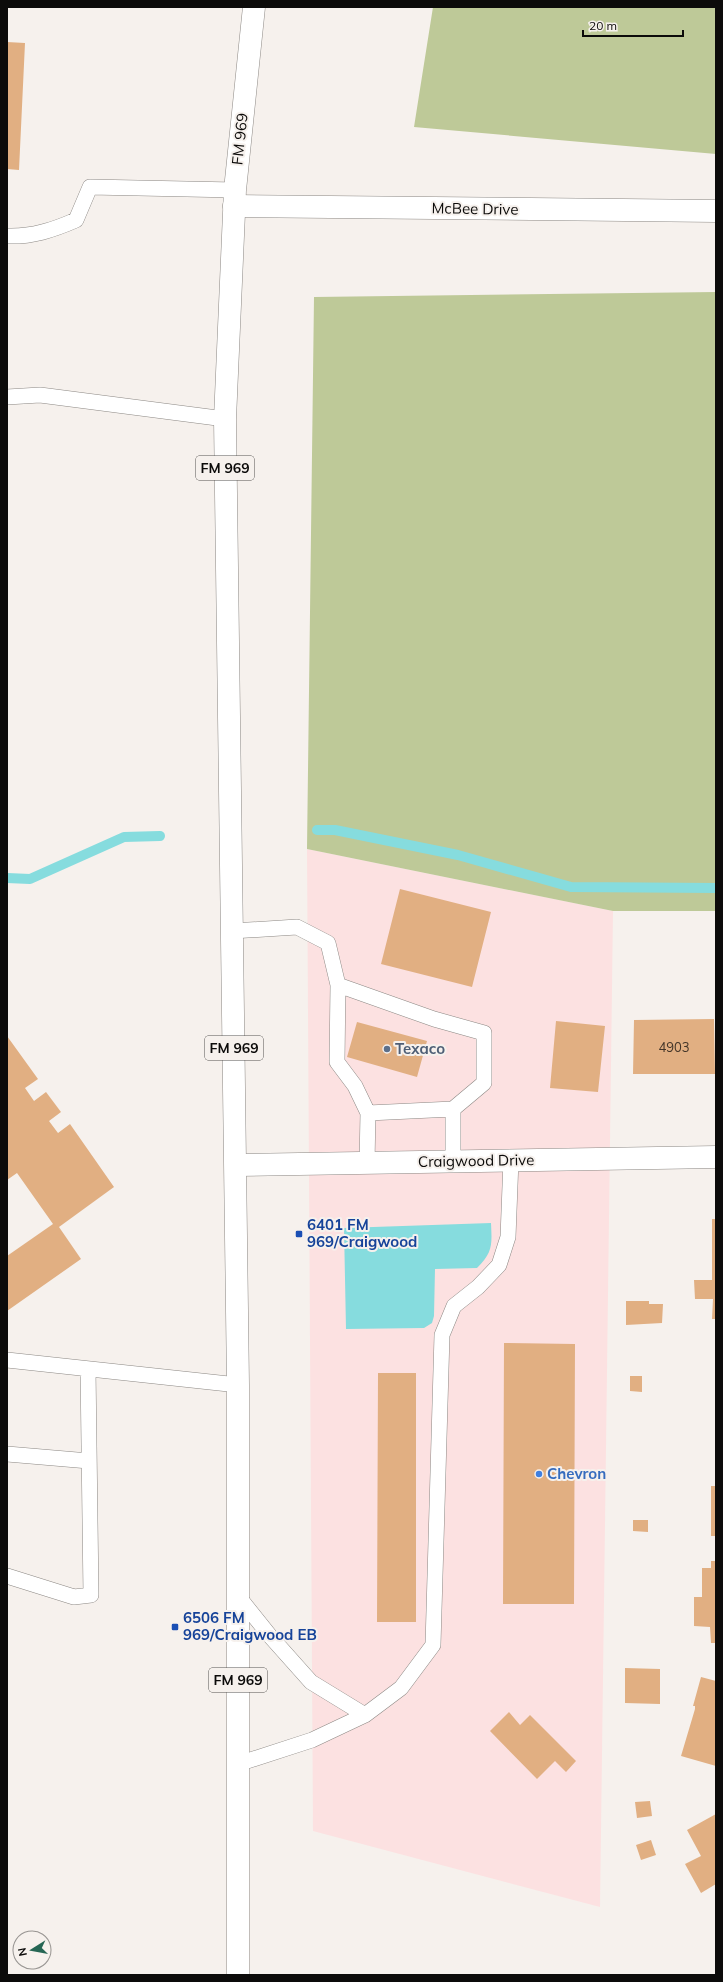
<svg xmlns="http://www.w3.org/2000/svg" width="723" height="1982" font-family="Mulish,sans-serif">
	<rect width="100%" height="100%" fill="#f6f1ed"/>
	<path fill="#fce1e1" d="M 307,849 L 613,911 L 600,1907 L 313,1831 Z"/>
	<path fill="#bec998" d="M 433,7 L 716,7 L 716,154 L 414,127 Z
		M 716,292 L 716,911 L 613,911 L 307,849 L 314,297 Z"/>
	<path fill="#86dcde" d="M 491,1223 C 492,1245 493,1252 477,1268 L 435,1269 L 434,1316 L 432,1323 L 424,1328 L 346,1329 L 344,1228 Z"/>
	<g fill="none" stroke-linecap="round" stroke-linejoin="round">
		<path stroke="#86dcde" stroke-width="10" d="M 317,830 L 335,830 L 458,855 L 571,887 L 716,888
			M 7,878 L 30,879 L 124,837 L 160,836"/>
	</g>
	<path fill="#e1af82" d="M 7,42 L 25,43 L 19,170 L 7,169 Z
		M 400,889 L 491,912 L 472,987 L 381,964 Z
		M 714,1019 L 715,1074 L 633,1074 L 634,1020 Z
		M 556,1021 L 605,1026 L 598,1092 L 550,1088 Z
		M 357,1022 L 427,1041 L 417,1077 L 347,1057 Z
		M 7,1036 L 38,1079 L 25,1088 L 34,1101 L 46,1092 L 61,1112 L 49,1121 L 58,1133 L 70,1124 L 114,1187 L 59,1227 L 81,1259 L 7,1311 L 7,1256 L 53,1224 L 17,1173 L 7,1180 Z
		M 712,1219 L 716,1219 L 716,1319 L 712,1319 L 713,1299 L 695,1299 L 694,1280 L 712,1280 Z
		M 626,1301 L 649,1301 L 649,1304 L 663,1304 L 662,1323 L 626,1325 Z
		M 504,1343 L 575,1344 L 574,1604 L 503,1604 Z
		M 378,1373 L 416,1373 L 416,1622 L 377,1622 Z
		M 630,1376 L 642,1376 L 642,1392 L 630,1391 Z
		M 711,1486 L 716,1486 L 716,1536 L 711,1536 Z
		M 633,1520 L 648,1520 L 648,1532 L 633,1531 Z
		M 711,1561 L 716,1561 L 716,1643 L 711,1643 L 710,1627 L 694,1626 L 694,1597 L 702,1597 L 702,1568 L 711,1568 Z
		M 625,1668 L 660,1669 L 660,1704 L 625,1703 Z
		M 701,1677 L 716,1681 L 716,1766 L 681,1756 L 695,1709 L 695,1706 L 693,1706 Z
		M 509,1712 L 520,1725 L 530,1715 L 576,1761 L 566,1772 L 555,1761 L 537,1779 L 490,1731 Z
		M 650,1801 L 652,1816 L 637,1818 L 635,1802 Z
		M 716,1814 L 716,1884 L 701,1893 L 685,1864 L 701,1856 L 687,1830 Z
		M 651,1840 L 656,1855 L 641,1860 L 636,1845 Z"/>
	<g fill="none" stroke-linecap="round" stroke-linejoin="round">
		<defs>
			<path id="lane" d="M 7,236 C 32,237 53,230 76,220 L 90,187 L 235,190
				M 7,397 L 40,395 L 225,419
				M 232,931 L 297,927 L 328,943 L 338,985
				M 453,1161 L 453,1109
				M 367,1163 L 368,1113 L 355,1086 L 337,1062 L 338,985 L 434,1019 L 484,1033 L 484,1083 L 453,1109 L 368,1113
				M 7,1360 L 238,1385
				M 7,1454 L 89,1461
				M 7,1576 L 74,1597 L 91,1595 L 88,1369
				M 238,1596 L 270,1636 L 311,1682 L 365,1715
				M 238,1764 L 312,1740 L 365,1715 L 401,1688 L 433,1645 L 442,1335 L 454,1306 L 478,1287 L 499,1265 L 508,1237 L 511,1160"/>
			<path id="street" d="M 234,206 L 716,211
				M 236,1165 L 716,1157"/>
			<path id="primary" d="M 238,1975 L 238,1385 L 225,419 L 235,190 L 254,7"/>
		</defs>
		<use href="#lane" stroke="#8c8884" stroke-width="16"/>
		<use href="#street" stroke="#8c8884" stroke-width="23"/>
		<use href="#primary" stroke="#8c8884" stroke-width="23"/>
		<use href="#lane" stroke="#fff" stroke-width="15"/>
		<use href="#street" stroke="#fff" stroke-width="22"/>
		<use href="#primary" stroke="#fff" stroke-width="22"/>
	</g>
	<circle fill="#5c6f8a" stroke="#f6f1ed" stroke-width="1.5" cx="387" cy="1049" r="4"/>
	<g fill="#1a4fb4" stroke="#f6f1ed" stroke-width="1.5">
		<rect x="295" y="1230" width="8" height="8" rx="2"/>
		<rect x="171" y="1623" width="8" height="8" rx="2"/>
	</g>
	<circle fill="#3f7fe0" stroke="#f6f1ed" stroke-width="1.5" cx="539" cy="1474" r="4"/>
	<g text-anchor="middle" stroke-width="4" stroke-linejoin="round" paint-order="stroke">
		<g font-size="13" fill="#413428">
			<text x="674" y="1052">4903</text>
		</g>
		<g fill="#f6f1ed" stroke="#52504e" stroke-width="1">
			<rect x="196" y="456" width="58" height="24" rx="3"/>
			<rect x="205" y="1036" width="58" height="24" rx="3"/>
			<rect x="209" y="1668" width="58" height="24" rx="3"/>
		</g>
		<g font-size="14" font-weight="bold" fill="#0c0b0a">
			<text x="225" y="473">FM 969</text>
			<text x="234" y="1053">FM 969</text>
			<text x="238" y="1685">FM 969</text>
		</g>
		<g font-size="15" fill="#0c0b0a" stroke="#f6f1ed">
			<text transform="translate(240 139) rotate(-84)" y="5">FM 969</text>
			<text transform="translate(475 209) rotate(1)" y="5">McBee Drive</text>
			<text transform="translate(476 1161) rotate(-1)" y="5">Craigwood Drive</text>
		</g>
		<g font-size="15" font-weight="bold" fill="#4e5e75" stroke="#f6f1ed" text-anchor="start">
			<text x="395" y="1054">Texaco</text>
		</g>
		<g font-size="15" font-weight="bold" fill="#164399" stroke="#f6f1ed" text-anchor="start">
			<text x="307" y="1230">6401 FM<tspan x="307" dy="17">969/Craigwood</tspan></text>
			<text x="183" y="1623">6506 FM<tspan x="183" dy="17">969/Craigwood EB</tspan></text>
		</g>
		<g font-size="15" font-weight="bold" fill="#366cbe" stroke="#f6f1ed" text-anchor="start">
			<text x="547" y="1479">Chevron</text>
		</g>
	</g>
	<rect width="723" height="1982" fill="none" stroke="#0c0b0a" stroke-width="16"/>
	<g transform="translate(32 1950) rotate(259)"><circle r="19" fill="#f6f1ed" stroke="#989592"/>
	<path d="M0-3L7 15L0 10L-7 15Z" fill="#266654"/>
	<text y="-6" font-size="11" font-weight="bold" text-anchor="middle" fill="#0c0b0a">N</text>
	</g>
	<path d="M583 30v6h100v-6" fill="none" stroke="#0c0b0a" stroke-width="2"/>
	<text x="589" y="30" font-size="12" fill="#0c0b0a" stroke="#f6f1ed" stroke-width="3" paint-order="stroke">20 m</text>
</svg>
